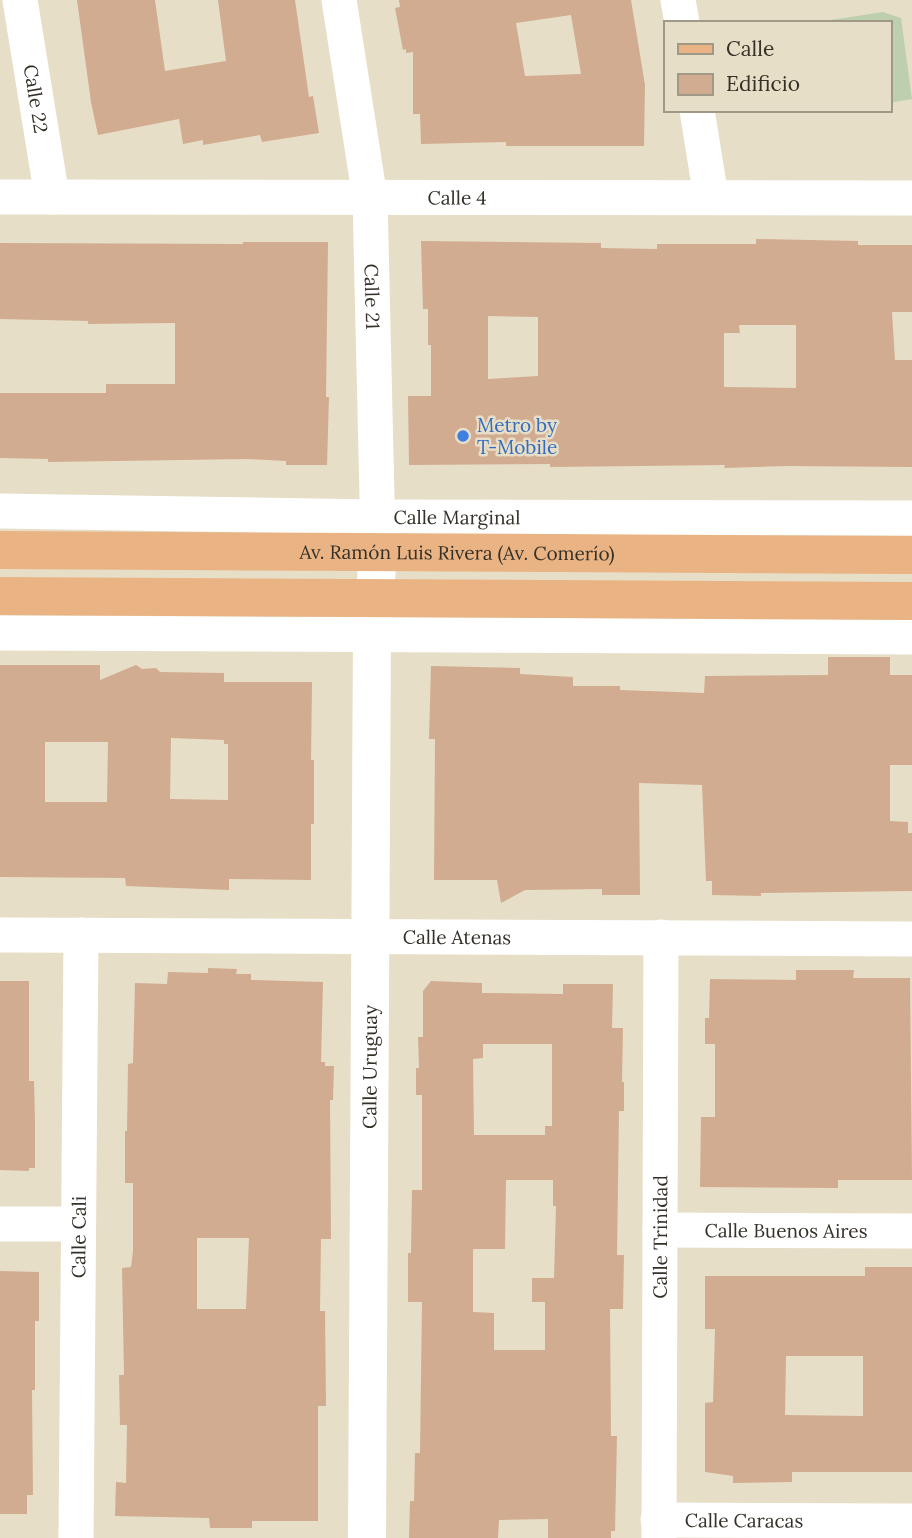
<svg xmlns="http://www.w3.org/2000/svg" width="912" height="1538" font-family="Lora,serif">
	<rect width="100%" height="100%" fill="#e7dec7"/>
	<path fill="#becfad" d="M 883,12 L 901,18 L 912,99 L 889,103 L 889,23 L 811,23 Z"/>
	<path fill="#d1ac90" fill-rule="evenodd" d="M 77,0 L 155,0 L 165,71 L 226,61 L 218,0 L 295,0 L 309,97 L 313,96 L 319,133 L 262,142 L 260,135 L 203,145 L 203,140 L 183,144 L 179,119 L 98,135 L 91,102 Z
		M 399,0 L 631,0 L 645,85 L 644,146 L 506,146 L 506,142 L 421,144 L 420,114 L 413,114 L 413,52 L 406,53 L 406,49 L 403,50 L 395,8 L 400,7 ZM 571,15 L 581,74 L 525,76 L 516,23 Z
		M 756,239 L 858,241 L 858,245 L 912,245 L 912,312 L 892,312 L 895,360 L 912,360 L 912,467 L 787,466 L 724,468 L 725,465 L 550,467 L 550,464 L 409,465 L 408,396 L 431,396 L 431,345 L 428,345 L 428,309 L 423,309 L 421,241 L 601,243 L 601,248 L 657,249 L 657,244 L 756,244 ZM 488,316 L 538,317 L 538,376 L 488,379 ZM 739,325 L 796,325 L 796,388 L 724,387 L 724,333 L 740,333 Z
		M 243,242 L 328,242 L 326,397 L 329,397 L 327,465 L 286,465 L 286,461 L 247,459 L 48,462 L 48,459 L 0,458 L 0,393 L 106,393 L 106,384 L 175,384 L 175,323 L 88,324 L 88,321 L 0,319 L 0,243 L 243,244 Z
		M 828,657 L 890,657 L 890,675 L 912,675 L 912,765 L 890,765 L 890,821 L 908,822 L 908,833 L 912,833 L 912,891 L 761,893 L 761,896 L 712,895 L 712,881 L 706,881 L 702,785 L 639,783 L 640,895 L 602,895 L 602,889 L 525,890 L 501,903 L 497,880 L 434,880 L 435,739 L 429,739 L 431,666 L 520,668 L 520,674 L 573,677 L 573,686 L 620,686 L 620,690 L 704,693 L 705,676 L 828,675 Z
		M 0,665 L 100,665 L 100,680 L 136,665 L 142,669 L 156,668 L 160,672 L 224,673 L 224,682 L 312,682 L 311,760 L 314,760 L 314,824 L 311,824 L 311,880 L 229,879 L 229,890 L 126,886 L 125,878 L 0,877 ZM 171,738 L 224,740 L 224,744 L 228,744 L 228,800 L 170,799 ZM 45,742 L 108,742 L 107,802 L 45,802 Z
		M 208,968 L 237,969 L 236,974 L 251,974 L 251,980 L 323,982 L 321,1062 L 325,1062 L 325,1066 L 334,1066 L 333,1100 L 330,1100 L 331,1239 L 321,1239 L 320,1311 L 325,1311 L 326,1406 L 318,1406 L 318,1521 L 252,1521 L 252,1528 L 210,1528 L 209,1518 L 115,1516 L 116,1482 L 126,1483 L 127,1425 L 120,1425 L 119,1375 L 124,1375 L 122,1268 L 131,1267 L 133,1251 L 133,1183 L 125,1183 L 125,1131 L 127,1131 L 128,1064 L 133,1063 L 135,983 L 167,984 L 168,972 L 208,973 ZM 197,1238 L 249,1238 L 246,1309 L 197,1309 Z
		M 796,970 L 854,970 L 853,978 L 910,978 L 912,1180 L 838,1180 L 838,1188 L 700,1187 L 701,1117 L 715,1117 L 715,1044 L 705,1044 L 705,1018 L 709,1018 L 710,979 L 796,980 Z
		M 0,981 L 29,981 L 29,1081 L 34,1081 L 35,1120 L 35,1168 L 29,1168 L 29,1171 L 0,1170 Z
		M 431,981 L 482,983 L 482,993 L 563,994 L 563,984 L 613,984 L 612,1028 L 623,1028 L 622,1082 L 624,1082 L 624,1111 L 619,1111 L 617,1255 L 624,1255 L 623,1309 L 610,1309 L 611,1436 L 617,1436 L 615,1531 L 611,1531 L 611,1538 L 548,1538 L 548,1519 L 499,1520 L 498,1538 L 409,1538 L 410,1501 L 414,1501 L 415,1453 L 420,1453 L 422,1302 L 408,1302 L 408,1253 L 411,1253 L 412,1190 L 422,1190 L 422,1095 L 416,1095 L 416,1068 L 419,1068 L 418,1037 L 423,1037 L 423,991 ZM 483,1044 L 552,1044 L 552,1126 L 545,1126 L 545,1135 L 474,1135 L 473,1059 L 483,1058 ZM 506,1180 L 553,1180 L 553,1206 L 556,1206 L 554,1278 L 532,1278 L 532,1302 L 545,1302 L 545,1350 L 494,1350 L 494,1313 L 473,1312 L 473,1249 L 505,1249 Z
		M 865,1267 L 912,1267 L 912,1472 L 792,1472 L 792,1482 L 733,1483 L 733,1476 L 705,1472 L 705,1403 L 713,1402 L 715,1329 L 705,1329 L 705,1276 L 865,1276 ZM 786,1356 L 863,1356 L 863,1416 L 785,1415 Z
		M 0,1271 L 39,1272 L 39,1321 L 35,1321 L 35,1390 L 32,1390 L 33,1495 L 27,1495 L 27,1514 L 0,1514 Z"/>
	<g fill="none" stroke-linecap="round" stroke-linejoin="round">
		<g stroke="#fff" stroke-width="35">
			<path id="s1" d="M 20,0 L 52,197"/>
			<path id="s2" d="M 339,0 L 370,198 L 378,540"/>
			<path d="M 678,0 L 682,23"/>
			<path d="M 697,110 L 711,197"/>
			<path id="s3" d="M 0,197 L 912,198"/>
			<path id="s4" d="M 0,511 L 378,517 L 912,518"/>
			<path d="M 0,633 L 912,637"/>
			<path id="s5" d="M 0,935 L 912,939"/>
			<path d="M 0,1224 L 78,1224"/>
			<path id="s6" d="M 660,1230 L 912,1231"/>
			<path id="s7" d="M 658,1520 L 912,1521"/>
			<path id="s8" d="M 76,1538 L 81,935"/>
			<path id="s9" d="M 659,1538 L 661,937"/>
		</g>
		<path stroke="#fff" stroke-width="38" id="s10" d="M 367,1538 L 372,634 L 378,553"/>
		<g stroke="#eab383" stroke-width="38">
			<path id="s11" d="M 0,550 L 912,555"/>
			<path d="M 0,596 L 912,601"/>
		</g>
	</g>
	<circle fill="#3f7fe0" stroke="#e7dec7" stroke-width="2.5" cx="463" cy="436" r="7"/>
	<g text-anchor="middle" stroke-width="5" stroke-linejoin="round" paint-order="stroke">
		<g font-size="19" fill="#353128" stroke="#e7dec7">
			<text dy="7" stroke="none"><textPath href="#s1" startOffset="100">Calle 22</textPath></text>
			<text dy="7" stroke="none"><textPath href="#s3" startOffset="457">Calle 4</textPath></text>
			<text dy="7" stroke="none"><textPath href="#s2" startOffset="299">Calle 21</textPath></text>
			<text dy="7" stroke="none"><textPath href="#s4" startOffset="457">Calle Marginal</textPath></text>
			<text dy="7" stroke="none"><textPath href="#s11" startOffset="457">Av. Ramón Luis Rivera (Av. Comerío)</textPath></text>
			<text dy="7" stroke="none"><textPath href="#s5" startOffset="457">Calle Atenas</textPath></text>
			<text dy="7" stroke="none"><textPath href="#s10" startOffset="471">Calle Uruguay</textPath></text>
			<text dy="7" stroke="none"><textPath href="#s6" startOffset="126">Calle Buenos Aires</textPath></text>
			<text dy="7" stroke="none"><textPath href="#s8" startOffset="301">Calle Cali</textPath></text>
			<text dy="7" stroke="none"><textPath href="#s9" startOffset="301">Calle Trinidad</textPath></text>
			<text dy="7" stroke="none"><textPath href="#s7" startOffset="86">Calle Caracas</textPath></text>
		</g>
		<g font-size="19" fill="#366cbe" stroke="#e7dec7" text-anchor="start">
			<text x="477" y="432">Metro by<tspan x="477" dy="22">T-Mobile</tspan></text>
		</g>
	</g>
	<rect x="664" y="21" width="228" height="91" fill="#e7dec7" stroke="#a09987" stroke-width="2"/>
	<rect x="678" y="44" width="35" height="10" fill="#eab383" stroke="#a09987" stroke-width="2"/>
	<text x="726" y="56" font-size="21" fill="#353128">Calle</text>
	<rect x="678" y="74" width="35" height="21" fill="#d1ac90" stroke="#a09987" stroke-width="2"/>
	<text x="726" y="91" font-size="21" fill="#353128">Edificio</text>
</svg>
